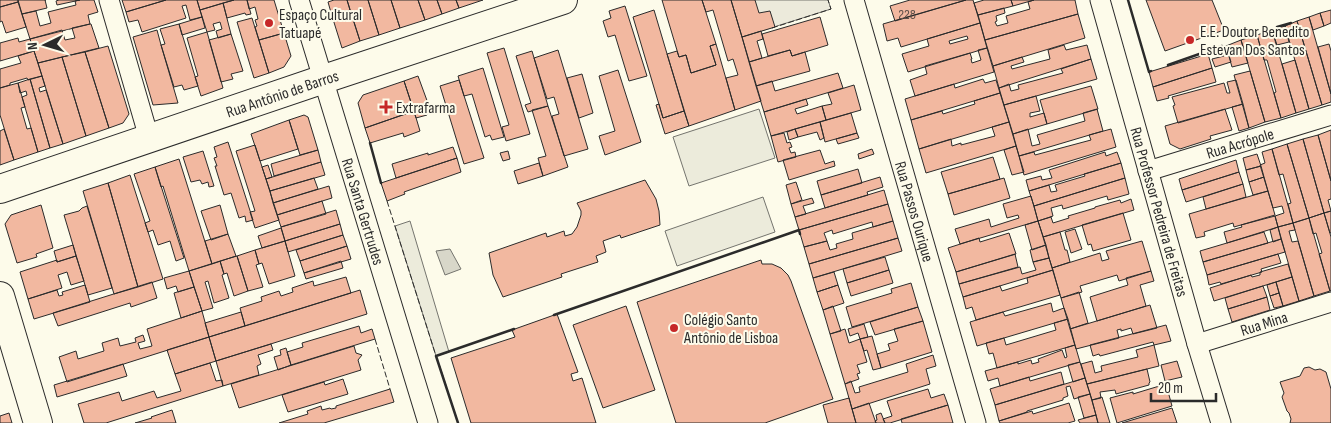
<svg xmlns="http://www.w3.org/2000/svg" width="1331" height="423" font-family="'Sofia Sans Condensed',sans-serif">
	<rect width="100%" height="100%" fill="#fdfbea"/>
	<path fill="#ecebdb" stroke="#74746e" d="M 759,109 L 775,158 L 689,186 L 673,137 Z
		M 763,197 L 775,232 L 677,266 L 665,231 Z
		M 410,221 L 449,352 L 436,356 L 395,226 Z"/>
	<path fill="#eceadb" stroke="#74746e" d="M 731,0 L 828,0 L 831,9 L 742,37 Z"/>
	<path fill="#d8d7c9" stroke="#74746e" d="M 450,249 L 461,269 L 445,275 L 436,251 Z"/>
	<path fill="#f2b8a0" stroke="#2b2b2b" fill-rule="evenodd" d="M 0,0 L 18,0 L 18,2 L 0,7 Z
		M 18,0 L 46,0 L 45,0 L 47,8 L 22,14 Z
		M 59,0 L 80,0 L 57,5 L 56,1 Z
		M 80,0 L 94,0 L 98,12 L 88,15 L 90,24 L 30,39 L 22,14 L 36,11 L 40,26 L 51,23 L 48,12 L 76,5 L 75,1 Z
		M 122,0 L 166,0 L 126,12 Z
		M 166,0 L 197,0 L 202,17 L 190,20 L 186,5 L 182,6 L 186,18 L 142,32 L 138,20 L 129,22 L 126,12 Z
		M 197,0 L 234,0 L 200,10 Z
		M 234,0 L 247,0 L 251,14 L 246,15 L 245,13 L 227,18 L 223,3 Z
		M 247,0 L 274,0 L 284,33 L 259,40 L 255,27 L 257,26 L 255,20 L 258,19 L 255,7 L 249,9 Z
		M 334,0 L 347,0 L 350,10 L 332,16 L 328,2 Z
		M 347,0 L 368,0 L 379,35 L 360,41 Z
		M 368,0 L 391,0 L 400,28 L 379,35 Z
		M 391,0 L 418,0 L 425,20 L 400,28 Z
		M 418,0 L 437,0 L 442,14 L 425,20 Z
		M 437,0 L 456,0 L 459,8 L 442,14 Z
		M 456,0 L 483,0 L 459,8 Z
		M 662,0 L 702,0 L 716,44 L 710,46 L 716,65 L 691,73 L 686,55 L 679,57 Z
		M 702,0 L 731,0 L 761,101 L 735,110 L 726,78 L 738,75 L 733,59 L 728,61 L 713,10 L 706,12 Z
		M 731,0 L 755,0 L 759,13 L 770,11 L 775,27 L 742,37 Z
		M 910,0 L 966,0 L 895,21 L 890,6 Z
		M 966,0 L 973,0 L 980,23 L 901,47 L 898,38 L 887,41 L 883,24 Z
		M 984,0 L 1011,0 L 1013,6 L 978,15 L 974,3 Z
		M 1011,0 L 1034,0 L 1013,6 Z
		M 1034,0 L 1075,0 L 1078,14 L 985,40 L 978,15 L 1004,8 L 1005,13 L 996,16 L 997,21 L 995,22 L 997,26 L 1008,23 L 1006,16 L 1030,9 L 1028,2 Z
		M 1146,0 L 1212,0 L 1224,30 L 1165,51 Z
		M 18,2 L 26,27 L 6,33 L 2,21 L 0,22 L 0,7 Z
		M 223,3 L 231,34 L 218,38 L 216,31 L 222,29 L 220,22 L 213,24 L 215,30 L 207,32 L 200,10 Z
		M 625,6 L 647,76 L 629,81 L 615,35 L 608,37 L 603,21 L 611,18 L 609,11 Z
		M 350,10 L 360,41 L 342,48 L 332,16 Z
		M 654,10 L 684,111 L 663,118 L 633,17 Z
		M 1331,10 L 1331,23 L 1324,26 L 1320,13 Z
		M 1320,13 L 1324,26 L 1313,30 L 1309,17 Z
		M 1078,14 L 1085,38 L 993,66 L 985,40 Z
		M 202,17 L 205,28 L 182,35 L 179,24 Z
		M 820,17 L 828,45 L 792,56 L 790,50 L 768,56 L 762,34 Z
		M 1309,17 L 1331,94 L 1331,102 L 1322,105 L 1297,21 Z
		M 252,18 L 269,73 L 254,78 L 237,22 Z
		M 1297,21 L 1322,105 L 1309,109 L 1285,26 Z
		M 980,23 L 987,48 L 908,72 L 902,54 L 929,46 L 927,39 ZM 967,36 L 968,39 L 950,44 L 949,41 Z
		M 90,24 L 91,24 L 99,48 L 38,63 L 30,39 L 62,30 L 65,40 L 75,38 L 72,28 Z
		M 179,24 L 198,86 L 184,90 L 182,85 L 174,87 L 161,45 L 165,44 L 160,29 Z
		M 1285,26 L 1289,42 L 1277,45 L 1272,30 Z
		M 157,30 L 161,45 L 178,103 L 153,105 L 133,37 Z
		M 1272,30 L 1296,113 L 1281,118 L 1274,93 L 1276,92 L 1267,60 L 1264,60 L 1257,35 Z
		M 761,31 L 763,39 L 757,41 L 762,58 L 749,62 L 742,37 Z
		M 207,32 L 223,88 L 201,96 L 195,77 L 198,76 L 187,38 Z
		M 284,33 L 291,56 L 284,67 L 269,73 L 259,40 Z
		M 231,34 L 243,71 L 231,74 L 233,79 L 221,82 L 209,40 Z
		M 1257,35 L 1281,118 L 1265,122 L 1241,40 Z
		M 18,38 L 19,42 L 30,39 L 34,51 L 0,61 L 0,43 Z
		M 1241,40 L 1248,63 L 1232,67 L 1226,46 Z
		M 716,44 L 735,110 L 689,126 L 667,54 L 677,51 L 679,57 L 686,55 L 691,73 L 716,65 L 710,46 Z
		M 1329,44 L 1331,51 L 1331,94 L 1318,47 Z
		M 1064,45 L 1066,50 L 1087,45 L 1091,59 L 999,88 L 993,66 L 1022,57 L 1024,62 L 1011,66 L 1012,69 L 1050,59 L 1048,50 Z
		M 108,46 L 129,114 L 123,123 L 109,128 L 85,52 Z
		M 1226,46 L 1231,62 L 1215,67 L 1212,59 L 1224,56 L 1221,47 Z
		M 504,48 L 530,134 L 506,141 L 502,127 L 509,125 L 487,53 Z
		M 987,48 L 994,72 L 915,96 L 910,80 L 927,74 L 925,66 L 970,53 L 972,59 L 971,59 L 972,63 L 981,60 L 978,50 Z
		M 558,50 L 588,149 L 564,156 L 552,116 L 559,114 L 554,97 L 547,99 L 534,58 Z
		M 790,50 L 792,56 L 805,52 L 810,71 L 756,86 L 749,62 Z
		M 34,51 L 42,76 L 28,80 L 27,78 L 10,83 L 10,85 L 0,88 L 0,69 L 21,63 L 18,56 Z
		M 532,51 L 548,106 L 528,112 L 525,105 L 531,103 L 516,56 Z
		M 85,52 L 109,128 L 86,136 L 62,57 Z
		M 1208,54 L 1212,68 L 1153,87 L 1149,72 Z
		M 62,57 L 86,136 L 63,144 L 38,63 Z
		M 1091,59 L 1097,79 L 1004,105 L 999,88 L 1009,84 L 1011,91 L 1019,89 L 1018,85 L 1063,73 L 1061,69 Z
		M 1295,60 L 1309,109 L 1296,113 L 1282,64 Z
		M 483,68 L 504,137 L 492,140 L 490,135 L 485,137 L 472,94 L 464,96 L 458,76 Z
		M 1212,68 L 1216,82 L 1168,96 L 1169,98 L 1157,101 L 1153,87 Z
		M 618,70 L 641,142 L 605,155 L 599,136 L 615,131 L 599,76 Z
		M 1250,71 L 1265,122 L 1249,128 L 1234,75 Z
		M 838,73 L 843,88 L 764,112 L 756,86 L 772,81 L 775,91 Z
		M 582,74 L 593,113 L 579,118 L 567,78 Z
		M 42,76 L 45,86 L 39,88 L 40,92 L 46,90 L 63,144 L 50,148 L 30,79 Z
		M 418,76 L 429,106 L 425,107 L 427,115 L 416,118 L 404,81 Z
		M 30,79 L 50,148 L 38,152 L 22,97 L 27,95 L 26,91 L 20,93 L 18,83 Z
		M 983,79 L 985,83 L 996,80 L 1000,93 L 911,120 L 905,99 L 954,84 L 955,88 Z
		M 459,80 L 484,158 L 464,164 L 440,86 Z
		M 1236,80 L 1243,104 L 1178,123 L 1173,106 L 1175,105 L 1172,97 L 1224,83 L 1227,93 L 1230,93 L 1227,82 Z
		M 404,81 L 414,111 L 365,128 L 358,103 L 363,95 Z
		M 18,83 L 25,107 L 21,108 L 27,129 L 31,128 L 38,152 L 14,160 L 0,115 L 0,88 Z
		M 854,85 L 861,110 L 826,120 L 822,106 L 832,104 L 828,93 Z
		M 1091,86 L 1098,109 L 1047,124 L 1040,100 Z
		M 1000,93 L 1009,122 L 919,149 L 911,120 L 942,111 L 943,114 L 975,104 L 974,101 Z
		M 1036,96 L 1040,111 L 1030,113 L 1030,117 L 1044,113 L 1047,124 L 1013,134 L 1004,105 Z
		M 806,99 L 808,105 L 795,109 L 797,114 L 822,106 L 826,120 L 771,136 L 764,112 Z
		M 659,104 L 663,118 L 684,111 L 689,126 L 665,134 L 656,105 Z
		M 1243,104 L 1249,128 L 1239,131 L 1232,107 Z
		M 548,106 L 568,167 L 543,176 L 538,158 L 546,156 L 532,110 Z
		M 1097,109 L 1103,131 L 1019,156 L 1013,134 L 1028,129 L 1032,146 L 1040,144 L 1037,135 L 1085,121 L 1083,113 Z
		M 1225,109 L 1232,130 L 1210,136 L 1211,139 L 1180,149 L 1170,144 L 1165,126 Z
		M 414,111 L 420,131 L 404,137 L 403,133 L 370,143 L 365,128 Z
		M 851,113 L 857,133 L 825,142 L 820,122 Z
		M 304,115 L 308,117 L 318,150 L 300,155 L 289,120 Z
		M 289,120 L 298,149 L 260,161 L 251,134 Z
		M 820,122 L 824,138 L 820,140 L 817,132 L 798,137 L 795,129 Z
		M 1009,122 L 1016,146 L 926,173 L 919,149 L 951,139 L 952,146 L 961,143 L 961,145 L 995,136 L 992,127 Z
		M 4,129 L 14,160 L 0,165 L 0,131 Z
		M 795,129 L 798,137 L 789,140 L 787,132 Z
		M 1111,129 L 1116,147 L 1024,175 L 1019,156 L 1034,152 L 1035,155 L 1091,140 L 1089,135 Z
		M 1331,130 L 1331,181 L 1318,135 Z
		M 784,133 L 787,143 L 790,142 L 792,147 L 789,148 L 791,153 L 795,152 L 796,157 L 778,162 L 771,136 Z
		M 857,133 L 859,138 L 838,144 L 836,139 Z
		M 1318,135 L 1331,181 L 1331,199 L 1328,200 L 1331,211 L 1324,213 L 1303,139 Z
		M 1303,139 L 1324,213 L 1309,218 L 1287,144 Z
		M 228,142 L 253,220 L 246,222 L 245,216 L 239,218 L 231,193 L 224,195 L 215,166 L 217,166 L 214,158 L 217,157 L 214,147 Z
		M 1287,144 L 1309,218 L 1293,223 L 1288,204 L 1291,203 L 1283,174 L 1279,175 L 1272,149 Z
		M 255,145 L 279,220 L 255,228 L 250,212 L 255,211 L 236,151 Z
		M 1016,146 L 1024,172 L 1012,175 L 1004,150 Z
		M 453,147 L 457,158 L 396,178 L 392,164 L 428,153 L 428,155 Z
		M 872,149 L 874,154 L 859,159 L 858,154 Z
		M 1272,149 L 1293,223 L 1278,227 L 1275,216 L 1284,213 L 1282,206 L 1273,208 L 1260,165 L 1265,163 L 1262,152 Z
		M 318,150 L 321,162 L 274,176 L 271,164 Z
		M 820,150 L 825,164 L 834,161 L 835,166 L 789,180 L 783,160 Z
		M 203,151 L 214,186 L 209,187 L 208,182 L 202,184 L 200,180 L 191,182 L 183,157 Z
		M 508,151 L 510,159 L 503,161 L 500,153 Z
		M 1105,152 L 1106,156 L 1117,152 L 1121,163 L 1029,191 L 1026,180 L 1041,176 L 1042,180 L 1052,178 L 1049,170 Z
		M 1257,154 L 1261,166 L 1246,170 L 1243,158 Z
		M 993,157 L 1000,179 L 948,194 L 941,172 Z
		M 457,158 L 461,172 L 404,192 L 405,194 L 387,201 L 381,183 Z
		M 179,159 L 212,264 L 189,271 L 163,186 L 161,187 L 155,167 Z
		M 1236,160 L 1239,172 L 1182,190 L 1179,179 Z
		M 321,162 L 325,175 L 270,191 L 266,179 Z
		M 539,163 L 543,176 L 518,184 L 514,171 Z
		M 1121,163 L 1125,178 L 1034,206 L 1029,191 L 1049,185 L 1051,192 L 1057,191 L 1055,185 L 1085,176 L 1084,174 Z
		M 268,165 L 272,177 L 266,179 L 262,167 Z
		M 1261,166 L 1264,177 L 1249,182 L 1246,170 Z
		M 155,167 L 184,258 L 176,261 L 170,241 L 158,245 L 153,230 L 148,232 L 145,223 L 150,221 L 134,174 Z
		M 858,169 L 862,183 L 821,195 L 817,181 Z
		M 1239,172 L 1243,184 L 1186,202 L 1182,190 Z
		M 130,175 L 163,279 L 138,287 L 108,183 Z
		M 880,177 L 883,187 L 867,192 L 868,195 L 825,208 L 821,195 Z
		M 1264,177 L 1268,191 L 1253,195 L 1249,182 Z
		M 314,178 L 318,189 L 273,203 L 270,191 Z
		M 1004,178 L 1010,198 L 954,215 L 948,194 Z
		M 1125,178 L 1129,194 L 1108,200 L 1107,196 L 1063,209 L 1062,205 L 1051,208 L 1053,216 L 1038,221 L 1034,206 Z
		M 645,180 L 656,199 L 659,211 L 660,225 L 621,238 L 620,235 L 603,241 L 606,252 L 596,256 L 598,262 L 561,274 L 562,277 L 503,297 L 493,275 L 489,253 L 546,233 L 547,237 L 564,231 L 565,236 L 572,234 L 577,227 L 581,215 L 581,211 L 577,203 Z
		M 796,182 L 802,200 L 791,204 L 786,185 Z
		M 108,183 L 138,287 L 114,294 L 83,191 Z
		M 1243,184 L 1246,197 L 1206,209 L 1203,197 Z
		M 329,186 L 332,198 L 277,215 L 273,203 Z
		M 884,190 L 888,204 L 799,230 L 795,217 Z
		M 1268,191 L 1275,215 L 1234,227 L 1233,223 L 1204,232 L 1205,236 L 1196,238 L 1189,214 Z
		M 1031,196 L 1038,221 L 960,244 L 955,229 L 989,219 L 991,227 L 1019,218 L 1018,215 L 1007,218 L 1003,204 Z
		M 812,198 L 814,203 L 803,206 L 806,214 L 795,217 L 791,204 Z
		M 1131,199 L 1134,210 L 1043,237 L 1038,221 L 1051,217 L 1053,223 L 1069,218 L 1068,216 L 1095,208 L 1095,207 L 1120,200 L 1121,203 Z
		M 322,201 L 326,214 L 281,227 L 277,215 Z
		M 888,204 L 893,221 L 873,227 L 872,222 L 833,234 L 832,230 L 824,233 L 827,241 L 804,247 L 799,230 Z
		M 41,205 L 53,248 L 36,254 L 37,257 L 17,263 L 5,224 L 11,215 Z
		M 220,205 L 228,234 L 211,240 L 201,211 Z
		M 87,206 L 112,288 L 88,295 L 64,215 L 79,211 L 82,208 Z
		M 336,210 L 340,224 L 285,241 L 281,227 Z
		M 1331,211 L 1331,233 L 1330,233 L 1324,213 Z
		M 1123,213 L 1131,240 L 1093,251 L 1091,244 L 1088,245 L 1082,225 Z
		M 1324,213 L 1331,237 L 1331,291 L 1330,291 L 1319,254 L 1322,253 L 1316,233 L 1313,234 L 1309,218 Z
		M 1275,216 L 1278,227 L 1227,243 L 1224,232 L 1242,227 L 1241,225 Z
		M 1309,218 L 1330,291 L 1314,296 L 1293,223 Z
		M 893,221 L 898,238 L 809,264 L 804,247 L 827,241 L 830,250 L 837,248 L 836,244 L 853,239 L 852,233 Z
		M 1038,221 L 1046,245 L 1032,250 L 1025,225 Z
		M 1293,223 L 1295,230 L 1289,231 L 1292,242 L 1298,241 L 1314,296 L 1299,301 L 1278,227 Z
		M 340,224 L 343,235 L 288,252 L 285,241 Z
		M 1278,227 L 1281,239 L 1273,242 L 1270,230 Z
		M 281,228 L 285,241 L 262,248 L 258,236 Z
		M 1075,229 L 1082,249 L 1071,253 L 1065,232 Z
		M 1060,232 L 1065,250 L 1067,250 L 1070,262 L 1052,268 L 1043,237 Z
		M 1264,232 L 1268,243 L 1203,262 L 1200,251 Z
		M 1009,233 L 1016,254 L 956,272 L 948,248 L 979,238 L 980,242 Z
		M 228,234 L 236,256 L 212,264 L 205,241 Z
		M 343,235 L 347,246 L 300,261 L 296,250 Z
		M 898,238 L 902,251 L 813,278 L 809,264 Z
		M 1281,239 L 1285,252 L 1207,275 L 1203,262 Z
		M 285,241 L 295,276 L 269,284 L 262,263 L 259,264 L 255,250 Z
		M 1142,241 L 1151,271 L 1119,281 L 1117,275 L 1080,286 L 1082,292 L 1061,298 L 1052,268 L 1100,253 L 1102,261 L 1109,259 L 1106,251 Z
		M 73,245 L 76,256 L 57,262 L 54,251 Z
		M 1046,245 L 1049,258 L 1033,262 L 1030,250 Z
		M 347,246 L 351,259 L 304,273 L 300,261 Z
		M 255,250 L 259,264 L 256,265 L 263,287 L 248,291 L 237,256 Z
		M 1015,254 L 1018,267 L 959,284 L 956,272 Z
		M 1278,254 L 1281,263 L 1261,269 L 1262,272 L 1221,284 L 1220,282 L 1209,285 L 1207,275 Z
		M 76,256 L 84,281 L 71,285 L 67,272 L 58,275 L 62,288 L 28,299 L 20,272 L 57,260 L 57,262 Z
		M 237,256 L 248,291 L 234,296 L 227,273 L 224,274 L 220,261 Z
		M 885,257 L 889,270 L 847,283 L 843,269 Z
		M 1049,258 L 1053,270 L 963,297 L 959,284 L 1020,267 L 1022,274 L 1036,270 L 1033,262 Z
		M 761,260 L 762,264 L 772,264 L 781,268 L 788,275 L 791,281 L 833,399 L 765,423 L 676,423 L 637,302 Z
		M 220,261 L 224,274 L 222,275 L 229,298 L 214,303 L 208,281 L 205,282 L 213,308 L 202,311 L 189,271 Z
		M 341,261 L 343,268 L 306,279 L 304,273 Z
		M 1288,264 L 1292,277 L 1214,301 L 1210,288 L 1251,275 L 1252,277 L 1260,275 L 1260,272 Z
		M 889,270 L 893,283 L 851,296 L 847,283 Z
		M 1053,270 L 1060,295 L 976,320 L 972,307 L 966,309 L 963,297 L 1000,286 L 1002,291 L 1028,283 L 1027,278 Z
		M 189,271 L 194,287 L 178,292 L 176,286 L 167,289 L 164,278 Z
		M 1151,271 L 1154,281 L 1140,285 L 1146,306 L 1097,321 L 1090,297 L 1128,285 L 1126,278 Z
		M 834,272 L 838,285 L 817,292 L 813,278 Z
		M 346,277 L 351,293 L 245,326 L 240,308 L 262,301 L 261,297 L 279,291 L 281,296 L 293,292 L 292,288 L 313,281 L 314,286 Z
		M 1292,277 L 1299,301 L 1283,306 L 1276,282 Z
		M 152,282 L 157,298 L 131,307 L 130,303 L 58,326 L 53,313 Z
		M 1276,282 L 1279,293 L 1270,296 L 1267,285 Z
		M 911,283 L 918,307 L 852,327 L 846,307 L 892,293 L 891,289 Z
		M 85,285 L 90,302 L 34,319 L 28,299 L 57,290 L 59,296 L 63,295 L 62,292 Z
		M 838,285 L 844,303 L 823,310 L 817,292 Z
		M 1263,286 L 1267,297 L 1228,309 L 1225,298 Z
		M 194,287 L 202,311 L 181,318 L 174,293 Z
		M 360,290 L 367,314 L 216,361 L 209,337 Z
		M 1079,292 L 1088,323 L 1070,329 L 1061,298 Z
		M 1279,293 L 1283,306 L 1274,308 L 1270,296 Z
		M 1267,297 L 1270,310 L 1232,322 L 1228,309 Z
		M 1051,303 L 1053,312 L 1064,308 L 1068,319 L 977,346 L 970,322 L 1003,312 L 1005,316 Z
		M 1150,305 L 1157,328 L 1133,334 L 1131,328 L 1121,331 L 1121,329 L 1117,330 L 1119,338 L 1076,349 L 1070,329 Z
		M 626,306 L 655,390 L 603,408 L 573,325 Z
		M 833,306 L 841,331 L 830,334 L 823,310 Z
		M 918,307 L 923,321 L 875,335 L 870,322 Z
		M 202,311 L 209,337 L 67,382 L 59,357 L 76,351 L 78,359 L 104,351 L 102,343 L 118,338 L 120,346 L 136,342 L 135,338 L 143,335 L 145,341 L 138,343 L 140,349 L 152,346 L 147,329 Z
		M 241,312 L 245,326 L 209,337 L 205,323 Z
		M 557,314 L 578,372 L 571,374 L 573,381 L 582,378 L 596,423 L 471,423 L 451,358 L 515,337 L 512,330 Z
		M 1068,319 L 1075,345 L 997,368 L 993,353 L 989,354 L 986,343 L 1004,338 L 1006,345 L 1056,330 L 1054,323 Z
		M 923,321 L 932,352 L 881,368 L 877,354 L 890,350 L 888,344 L 898,341 L 894,329 Z
		M 864,324 L 868,337 L 860,339 L 858,333 L 850,336 L 848,329 Z
		M 1166,325 L 1171,341 L 1154,345 L 1153,342 L 1100,356 L 1099,354 L 1093,356 L 1090,345 Z
		M 359,326 L 361,333 L 372,329 L 375,339 L 291,365 L 287,352 L 303,347 L 302,343 Z
		M 845,329 L 849,343 L 860,339 L 867,362 L 857,365 L 860,373 L 857,374 L 859,379 L 845,384 L 830,334 Z
		M 872,336 L 881,368 L 873,370 L 867,350 L 864,351 L 860,339 Z
		M 209,337 L 216,361 L 175,374 L 167,350 Z
		M 271,344 L 273,350 L 258,355 L 261,364 L 257,366 L 259,375 L 223,386 L 216,361 Z
		M 1075,345 L 1080,362 L 1000,386 L 998,378 L 988,381 L 985,371 L 1018,362 L 1018,364 L 1031,360 L 1032,364 L 1039,362 L 1038,359 L 1062,350 L 1065,358 L 1067,357 L 1065,348 Z
		M 1154,345 L 1159,366 L 1087,384 L 1081,364 L 1092,361 L 1095,373 L 1102,371 L 1101,366 L 1138,357 L 1136,350 Z
		M 354,346 L 356,353 L 362,355 L 358,360 L 361,370 L 239,408 L 231,384 Z
		M 286,348 L 291,365 L 278,370 L 274,357 L 281,355 L 280,350 Z
		M 933,355 L 936,366 L 926,369 L 930,384 L 852,409 L 845,384 L 851,381 L 855,393 L 860,392 L 859,387 L 908,372 L 906,364 Z
		M 1177,361 L 1182,377 L 1165,381 L 1161,365 Z
		M 1080,362 L 1085,378 L 1073,382 L 1068,365 Z
		M 210,363 L 216,381 L 222,380 L 223,386 L 106,423 L 84,423 L 78,404 L 119,392 L 122,401 L 154,391 L 157,398 L 181,391 L 175,374 Z
		M 123,364 L 127,376 L 57,397 L 54,385 Z
		M 1309,367 L 1315,370 L 1320,369 L 1326,372 L 1331,389 L 1331,423 L 1290,423 L 1291,419 L 1289,413 L 1287,411 L 1282,397 L 1284,393 L 1280,382 L 1300,376 L 1304,368 Z
		M 1147,369 L 1150,382 L 1149,383 L 1149,385 L 1116,394 L 1115,390 L 1100,392 L 1101,398 L 1092,400 L 1087,384 Z
		M 1061,372 L 1064,384 L 995,405 L 990,389 L 1029,377 L 1030,381 Z
		M 1085,378 L 1090,394 L 1074,399 L 1070,386 L 1066,387 L 1068,396 L 1063,398 L 1063,400 L 1027,411 L 1027,412 L 999,421 L 995,405 Z
		M 343,379 L 348,394 L 288,412 L 282,395 L 324,382 L 325,385 Z
		M 1166,384 L 1172,406 L 1117,423 L 1110,398 L 1133,392 L 1133,394 Z
		M 390,389 L 394,402 L 324,423 L 279,423 L 308,414 L 307,411 L 321,406 L 322,410 L 330,408 L 331,409 L 336,408 L 336,406 Z
		M 928,389 L 931,398 L 944,394 L 948,405 L 890,423 L 885,423 L 883,419 L 892,416 L 887,401 Z
		M 1090,394 L 1096,415 L 1084,418 L 1078,397 Z
		M 1102,397 L 1110,423 L 1098,423 L 1092,400 Z
		M 849,398 L 856,423 L 828,423 L 823,405 Z
		M 869,403 L 876,423 L 856,423 L 852,409 Z
		M 1069,403 L 1075,421 L 1068,423 L 1000,423 L 999,421 L 1032,411 L 1033,414 Z
		M 948,405 L 953,423 L 902,423 L 901,419 Z
		M 1172,408 L 1177,423 L 1122,423 Z
		M 172,410 L 176,423 L 135,423 L 152,418 L 151,417 Z
		M 9,413 L 12,423 L 0,423 L 0,416 Z
		M 881,413 L 885,423 L 876,423 L 875,421 L 877,420 L 876,415 Z
		M 1096,415 L 1098,423 L 1080,423 L 1078,420 Z"/>
	<g fill="none" stroke-linecap="round" stroke-linejoin="round">
		<defs>
			<g id="street">
				<path d="M 109,0 L 149,138"/>
				<path id="s1" d="M 299,0 L 428,423"/>
				<path id="s2" d="M 854,0 L 976,423"/>
				<path id="s3" d="M 1100,0 L 1197,344 L 1221,423"/>
				<path id="s4" d="M 1148,171 L 1331,115"/>
				<path id="s5" d="M 1197,344 L 1331,302"/>
			</g>
			<g id="secondary">
				<path id="s6" d="M 0,189 L 324,79 L 563,0"/>
				<path d="M 0,296 L 38,423"/>
			</g>
		</defs>
		<use href="#street" stroke="#2b2b2b" stroke-width="21"/>
		<use href="#secondary" stroke="#2b2b2b" stroke-width="30"/>
		<use href="#street" stroke="#fdfbea" stroke-width="19"/>
		<use href="#secondary" stroke="#fdfbea" stroke-width="28"/>
		<path stroke="#2b2b2b" stroke-width="1" stroke-dasharray="6 2.5" stroke-linecap="butt" d="M 772,28 L 831,9 L 828,0
			M 387,201 L 436,356
			M 375,339 L 390,389
			M 439,364 L 458,423"/>
		<path stroke="#2b2b2b" stroke-width="2.5" d="M 1128,0 L 1149,72 L 1151,71
			M 1277,27 L 1291,23
			M 1168,65 L 1222,46
			M 370,143 L 381,183
			M 554,315 L 799,230 L 800,234
			M 458,423 L 436,356 L 514,329"/>
	</g>
	<g fill="#c62828" stroke="#fdfbea" stroke-width="2">
		<circle cx="269" cy="23" r="5"/>
		<circle cx="1190" cy="40" r="5"/>
		<path d="M383.5 99.5h5v5h5v5h-5v5h-5v-5h-5v-5h5z"/>
		<circle cx="674" cy="328" r="5"/>
	</g>
	<g text-anchor="middle" stroke-width="4" stroke-linejoin="round" paint-order="stroke">
		<g font-size="14" fill="#5d4e48">
			<text x="907" y="19">228</text>
		</g>
		<g font-size="16" fill="#2b2b2b" stroke="#fdfbea" text-anchor="start">
			<text x="279" y="20">Espaço Cultural<tspan x="279" dy="18">Tatuapé</tspan></text>
			<text x="1200" y="37">E.E. Doutor Benedito<tspan x="1200" dy="18">Estevan Dos Santos</tspan></text>
			<text x="396" y="113">Extrafarma</text>
			<text x="684" y="325">Colégio Santo<tspan x="684" dy="18">Antônio de Lisboa</tspan></text>
		</g>
		<g font-size="16" fill="#2b2b2b" stroke="#fdfbea">
			<text dy="6" stroke="none"><textPath href="#s6" startOffset="298">Rua Antônio de Barros</textPath></text>
			<text dy="6" stroke="none"><textPath href="#s4" startOffset="96">Rua Acrópole</textPath></text>
			<text dy="6" stroke="none"><textPath href="#s1" startOffset="221">Rua Santa Gertrudes</textPath></text>
			<text dy="6" stroke="none"><textPath href="#s2" startOffset="220">Rua Passos Ourique</textPath></text>
			<text dy="6" stroke="none"><textPath href="#s3" startOffset="220">Rua Professor Pedreira de Freitas</textPath></text>
			<text dy="6" stroke="none"><textPath href="#s5" startOffset="70">Rua Mina</textPath></text>
		</g>
	</g>
	<g transform="translate(45 45) rotate(265)" stroke="#fdfbea" stroke-width="4" paint-order="stroke">
	<path d="M0-4L9 19L0 12L-9 19Z" fill="#2b2b2b"/>
	<text y="-8" font-size="14" font-weight="bold" text-anchor="middle" fill="#2b2b2b">N</text>
	</g>
	<path d="M1151 393v8h65v-8" fill="none" stroke="#2b2b2b" stroke-width="2.5"/>
	<text x="1158" y="393" font-size="15" fill="#2b2b2b" stroke="#fdfbea" stroke-width="4" paint-order="stroke">20 m</text>
</svg>
